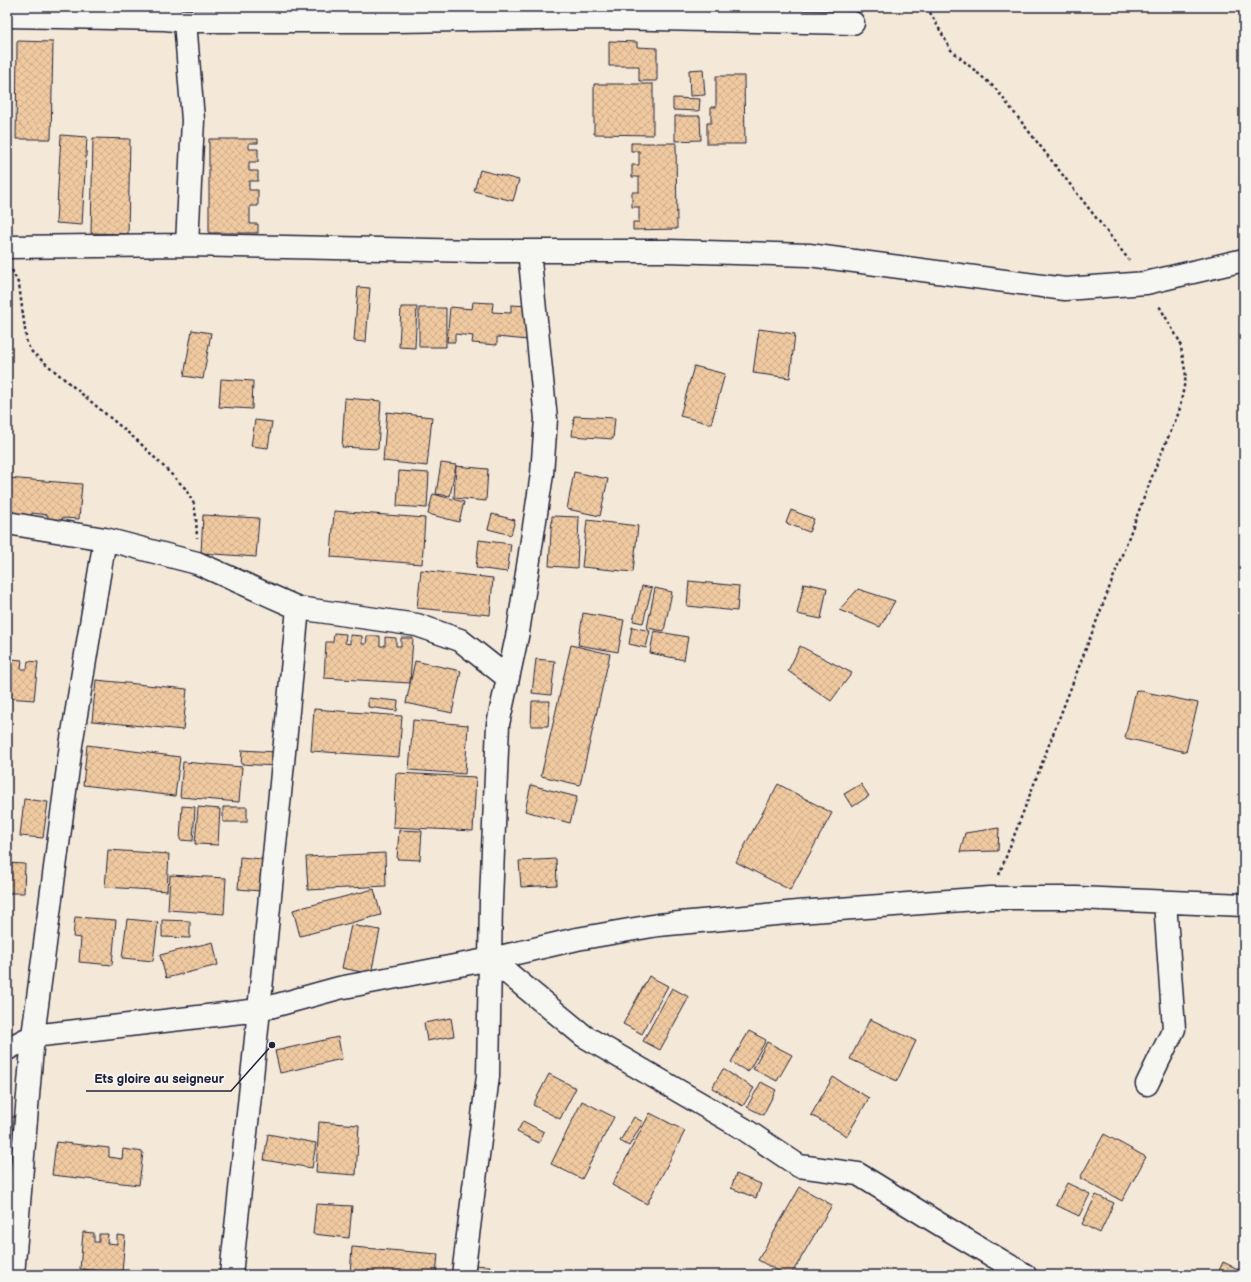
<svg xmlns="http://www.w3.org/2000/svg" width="1251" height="1282" font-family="'Balsamiq Sans',sans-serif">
	<defs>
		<pattern id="building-cross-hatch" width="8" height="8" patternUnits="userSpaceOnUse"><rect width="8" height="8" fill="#f0caa0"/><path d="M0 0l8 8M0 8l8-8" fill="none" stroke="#cead8b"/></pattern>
	</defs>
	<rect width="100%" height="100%" fill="#f4e9d9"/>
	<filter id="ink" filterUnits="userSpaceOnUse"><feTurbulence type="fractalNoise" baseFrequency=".025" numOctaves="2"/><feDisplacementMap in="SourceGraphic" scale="8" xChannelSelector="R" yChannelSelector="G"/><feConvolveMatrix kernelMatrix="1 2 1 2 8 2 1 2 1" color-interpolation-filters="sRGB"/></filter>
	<g filter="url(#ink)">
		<path fill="url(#building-cross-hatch)" stroke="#22223b" d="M 415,7 L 468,7 L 467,12 L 415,9 Z
			M 17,41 L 53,42 L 51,139 L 16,139 Z
			M 609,41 L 637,42 L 637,47 L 657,48 L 657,81 L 639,81 L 639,66 L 609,66 Z
			M 703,69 L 705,95 L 690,96 L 689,70 Z
			M 716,76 L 744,76 L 745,144 L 707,144 L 707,123 L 711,123 L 711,107 L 716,107 Z
			M 594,84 L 653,84 L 653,135 L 594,134 Z
			M 673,98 L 700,99 L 699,111 L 673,110 Z
			M 675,116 L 700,116 L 701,140 L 675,141 Z
			M 61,135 L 87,137 L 82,225 L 56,223 Z
			M 93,138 L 130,139 L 128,234 L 91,233 Z
			M 209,139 L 258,139 L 258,143 L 249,143 L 249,149 L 258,149 L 258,162 L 249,162 L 249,171 L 258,171 L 258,181 L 249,181 L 249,190 L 258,190 L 258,206 L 250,206 L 250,224 L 258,224 L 258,233 L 209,233 Z
			M 631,143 L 676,143 L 677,229 L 633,230 L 633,222 L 639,222 L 639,207 L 632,207 L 632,192 L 639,192 L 639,177 L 632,177 L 632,165 L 639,165 L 639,151 L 631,151 Z
			M 480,170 L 519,180 L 513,201 L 474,191 Z
			M 358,287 L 370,288 L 366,342 L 354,341 Z
			M 473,302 L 493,303 L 492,312 L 511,313 L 511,305 L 531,306 L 528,340 L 497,337 L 497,345 L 472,343 L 473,336 L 455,334 L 455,342 L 447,342 L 450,307 L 472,309 Z
			M 401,307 L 417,307 L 415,348 L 399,347 Z
			M 419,308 L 446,308 L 446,347 L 419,347 Z
			M 759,329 L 795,334 L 790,378 L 753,373 Z
			M 192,330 L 211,333 L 203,379 L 184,376 Z
			M 694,366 L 725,374 L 711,424 L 680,416 Z
			M 221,379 L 253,381 L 252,409 L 219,407 Z
			M 345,398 L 381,401 L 378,449 L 342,447 Z
			M 387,412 L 432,417 L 427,466 L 383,461 Z
			M 574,416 L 615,418 L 613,439 L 572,436 Z
			M 255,420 L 272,422 L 268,448 L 251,446 Z
			M 441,463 L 456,465 L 450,496 L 436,494 Z
			M 456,466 L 488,469 L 486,501 L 454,498 Z
			M 399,471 L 429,473 L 427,508 L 397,506 Z
			M 574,472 L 608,479 L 600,516 L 567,509 Z
			M 7,478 L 82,484 L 79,519 L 62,518 L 62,525 L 47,524 L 48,515 L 32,513 L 31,522 L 13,521 L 14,512 L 7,511 Z
			M 433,494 L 464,502 L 459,522 L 428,514 Z
			M 791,510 L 814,519 L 809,532 L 786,523 Z
			M 334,511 L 425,518 L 422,564 L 331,557 Z
			M 492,514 L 515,520 L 511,535 L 488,529 Z
			M 203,515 L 259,518 L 256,557 L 201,553 Z
			M 552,516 L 579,517 L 577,568 L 549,566 Z
			M 587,520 L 638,526 L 633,572 L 582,567 Z
			M 479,540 L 511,544 L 507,572 L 476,568 Z
			M 421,570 L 493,578 L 490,615 L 417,608 Z
			M 689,581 L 739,586 L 737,611 L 687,606 Z
			M 804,583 L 827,588 L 821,619 L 797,614 Z
			M 642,586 L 652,588 L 643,623 L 633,621 Z
			M 655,588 L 672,592 L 664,631 L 647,628 Z
			M 858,589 L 895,601 L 880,627 L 839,610 Z
			M 583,613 L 624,620 L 618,652 L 578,645 Z
			M 632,627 L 650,631 L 646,648 L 629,644 Z
			M 654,631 L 688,637 L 684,660 L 650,653 Z
			M 334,633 L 346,634 L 345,643 L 350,644 L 350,635 L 362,636 L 362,644 L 366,644 L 367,636 L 380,636 L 380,646 L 385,646 L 385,637 L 396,638 L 396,646 L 401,646 L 401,638 L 413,638 L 410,683 L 324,678 L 326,642 L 333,642 Z
			M 571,645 L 610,654 L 580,785 L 541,776 Z
			M 800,646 L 852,673 L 831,701 L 788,671 Z
			M 11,659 L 22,660 L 21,669 L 27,669 L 28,661 L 38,662 L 34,700 L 7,698 L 7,667 L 11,667 Z
			M 536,659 L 555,661 L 551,695 L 532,693 Z
			M 415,661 L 461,671 L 452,713 L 406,703 Z
			M 96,680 L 187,689 L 183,730 L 92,721 Z
			M 1136,690 L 1198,703 L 1186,752 L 1125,738 Z
			M 368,698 L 398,701 L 397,711 L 368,707 Z
			M 532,701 L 550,701 L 548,726 L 531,726 Z
			M 314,709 L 402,716 L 399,757 L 311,751 Z
			M 413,720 L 468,725 L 465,774 L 409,770 Z
			M 87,745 L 180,757 L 175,796 L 83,785 Z
			M 242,750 L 276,752 L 275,766 L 241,764 Z
			M 183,762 L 242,767 L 239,802 L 180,797 Z
			M 396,773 L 476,777 L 473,831 L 393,827 Z
			M 778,784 L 832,813 L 790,890 L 736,862 Z
			M 861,784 L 869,796 L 852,807 L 844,794 Z
			M 531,785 L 577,797 L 570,823 L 525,811 Z
			M 24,799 L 48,802 L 43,838 L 20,836 Z
			M 182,806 L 195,807 L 193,841 L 180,840 Z
			M 198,807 L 220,809 L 218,845 L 195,844 Z
			M 223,807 L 247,807 L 247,822 L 223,822 Z
			M 999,828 L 998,851 L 960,852 L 965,833 Z
			M 399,830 L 422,831 L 420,860 L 397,859 Z
			M 108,850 L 169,854 L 167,891 L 105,887 Z
			M 385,853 L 386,886 L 308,890 L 306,857 Z
			M 240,857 L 262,859 L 260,891 L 238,889 Z
			M 556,859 L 557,885 L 521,887 L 519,861 Z
			M 7,863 L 25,864 L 24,893 L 7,893 Z
			M 170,875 L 226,878 L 224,914 L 168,910 Z
			M 374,889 L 381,915 L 300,936 L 293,910 Z
			M 75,917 L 116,920 L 112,965 L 79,962 L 81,938 L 73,937 Z
			M 127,919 L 158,922 L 153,961 L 122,958 Z
			M 162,920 L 190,921 L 190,938 L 162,937 Z
			M 351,925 L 380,930 L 371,974 L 342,968 Z
			M 213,942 L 218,965 L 166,978 L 160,955 Z
			M 649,976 L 668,986 L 642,1034 L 623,1024 Z
			M 672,988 L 689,997 L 660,1050 L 643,1041 Z
			M 451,1018 L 454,1036 L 427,1041 L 424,1023 Z
			M 870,1019 L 916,1041 L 897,1081 L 850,1059 Z
			M 749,1031 L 766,1040 L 748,1072 L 731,1062 Z
			M 338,1037 L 342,1059 L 280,1073 L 275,1051 Z
			M 767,1042 L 792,1055 L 777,1081 L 753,1069 Z
			M 723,1069 L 754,1088 L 743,1106 L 712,1088 Z
			M 549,1074 L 576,1088 L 560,1119 L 533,1105 Z
			M 833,1077 L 869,1098 L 847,1136 L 811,1115 Z
			M 761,1082 L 776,1090 L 763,1115 L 747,1107 Z
			M 582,1101 L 614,1117 L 582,1179 L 551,1164 Z
			M 650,1113 L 685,1131 L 647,1204 L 612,1185 Z
			M 7,1117 L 15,1117 L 11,1153 L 7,1152 Z
			M 634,1117 L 643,1122 L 629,1146 L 620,1141 Z
			M 523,1121 L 544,1132 L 539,1143 L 517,1132 Z
			M 319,1122 L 359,1125 L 356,1175 L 316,1172 Z
			M 268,1134 L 316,1143 L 312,1168 L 264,1160 Z
			M 1104,1134 L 1146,1157 L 1122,1201 L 1080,1178 Z
			M 56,1142 L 109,1148 L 109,1157 L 122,1159 L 123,1149 L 143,1152 L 139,1185 L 52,1175 Z
			M 736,1174 L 761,1184 L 756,1198 L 731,1188 Z
			M 1067,1183 L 1090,1194 L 1079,1216 L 1056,1205 Z
			M 800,1187 L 832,1205 L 791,1275 L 785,1275 L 758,1260 Z
			M 1096,1195 L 1114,1203 L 1100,1233 L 1082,1224 Z
			M 316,1204 L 352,1206 L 349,1238 L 313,1234 Z
			M 83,1232 L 94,1233 L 94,1242 L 99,1242 L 99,1234 L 108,1234 L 107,1243 L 117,1244 L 117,1235 L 125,1236 L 122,1273 L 80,1269 Z
			M 352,1247 L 438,1254 L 436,1275 L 350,1275 Z
			M 1223,1262 L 1244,1272 L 1244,1275 L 1217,1275 Z
			M 472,1265 L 490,1266 L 489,1275 L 471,1275 Z"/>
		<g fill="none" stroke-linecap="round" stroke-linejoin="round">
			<defs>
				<path id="minor" d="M 7,16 L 165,19 L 185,21 L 193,120 L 187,245
					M 185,21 L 395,21 L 604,18 L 853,23
					M 7,247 L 187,245 L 478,251 L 667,251 L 809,255 L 1065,289 L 1146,283 L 1244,260
					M 7,523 L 105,539 L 197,563 L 298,608 L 417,625 L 460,640 L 508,678
					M 491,959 L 584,1036 L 744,1129 L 799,1166 L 858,1174 L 941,1225 L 1025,1275
					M 7,1049 L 33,1036 L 259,1010 L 339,988 L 491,959 L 577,939 L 658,925 L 798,912 L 990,898 L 1077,898 L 1244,905
					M 1147,1084 L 1174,1029 L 1165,902
					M 13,1275 L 33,1036 L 71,745 L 105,539
					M 231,1275 L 259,1010 L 298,608
					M 463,1275 L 488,1076 L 491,901 L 498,724 L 518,632 L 542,474 L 546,419 L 529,251"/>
			</defs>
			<use href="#minor" stroke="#22223b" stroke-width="25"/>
			<path stroke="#22223b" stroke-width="2.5" stroke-dasharray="3 3" stroke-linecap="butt" d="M 927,7 L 951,50 L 995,88 L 1129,260
				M 12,270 L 19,285 L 27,344 L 32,352 L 139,442 L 185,488 L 194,504 L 196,517 L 197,538
				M 999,875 L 1158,461 L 1179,412 L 1186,376 L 1180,342 L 1158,304"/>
			<use href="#minor" stroke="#f6f6f2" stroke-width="22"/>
		</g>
	</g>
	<path fill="none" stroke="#22223b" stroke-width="1.5" d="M272 1045L231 1091H86"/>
	<circle fill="#22223b" stroke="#f6f6f2" stroke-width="1.5" cx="272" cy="1045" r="4"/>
	<g font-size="13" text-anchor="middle" font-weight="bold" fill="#22223b" stroke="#f6f6f2" stroke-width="4" stroke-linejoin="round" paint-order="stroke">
		<text x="159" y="1083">Ets gloire au seigneur</text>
	</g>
	<rect width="1251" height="1282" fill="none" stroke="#f6f6f2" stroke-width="24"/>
	<rect x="12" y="12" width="1227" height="1258" fill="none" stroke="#22223b" stroke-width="1.5" filter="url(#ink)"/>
</svg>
